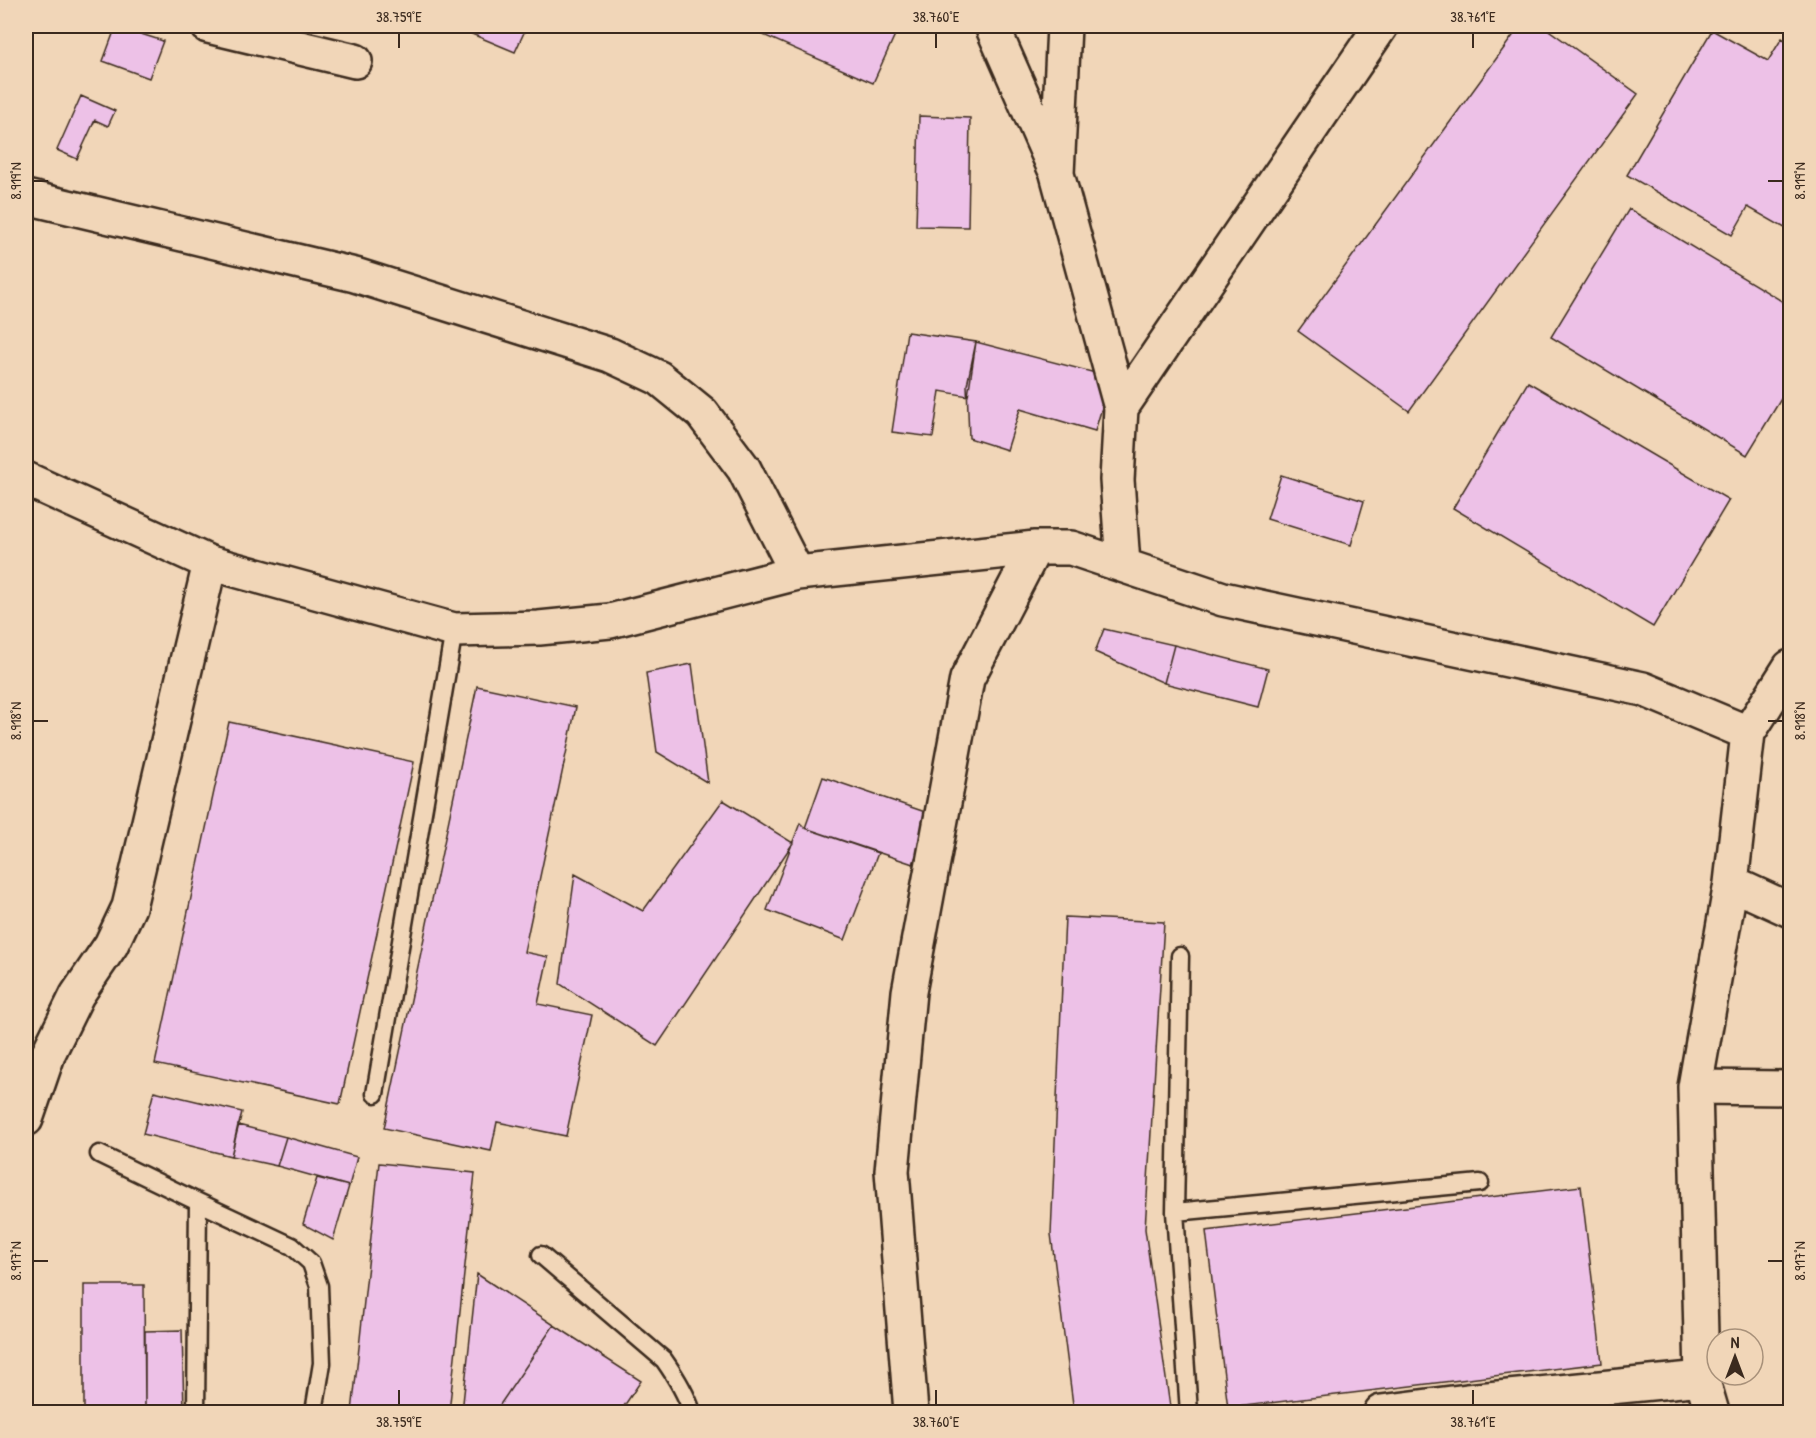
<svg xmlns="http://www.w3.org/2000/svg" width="1816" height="1438" font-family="'Patrick Hand',sans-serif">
	<rect width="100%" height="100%" fill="#f1d6b8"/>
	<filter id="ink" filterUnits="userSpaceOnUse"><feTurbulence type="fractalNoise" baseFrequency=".0167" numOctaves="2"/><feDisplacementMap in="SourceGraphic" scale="12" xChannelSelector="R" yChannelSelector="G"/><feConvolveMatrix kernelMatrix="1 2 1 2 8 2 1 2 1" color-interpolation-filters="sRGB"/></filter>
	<g filter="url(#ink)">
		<path fill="#edc1e7" stroke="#3b2a1e" stroke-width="1.5" d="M 116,26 L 163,41 L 149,78 L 103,61 Z
			M 476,26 L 527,26 L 515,52 L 472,34 Z
			M 765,26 L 899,26 L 873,83 L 761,34 Z
			M 1520,26 L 1543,26 L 1638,94 L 1409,411 L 1298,331 Z
			M 1712,30 L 1768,61 L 1782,38 L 1790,43 L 1790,231 L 1748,207 L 1732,235 L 1627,175 Z
			M 81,96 L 115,111 L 108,126 L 95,120 L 77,159 L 57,150 Z
			M 919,116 L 970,118 L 968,227 L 916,226 Z
			M 1629,209 L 1790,306 L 1790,384 L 1747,455 L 1551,337 Z
			M 907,332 L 976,342 L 968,396 L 940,391 L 933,437 L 892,432 Z
			M 976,342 L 1111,377 L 1095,431 L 1020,409 L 1007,450 L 969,438 L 967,385 Z
			M 1528,382 L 1729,500 L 1653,627 L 1453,508 Z
			M 1281,475 L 1364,501 L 1351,545 L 1267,519 Z
			M 1104,629 L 1174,645 L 1164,683 L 1095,652 Z
			M 1174,645 L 1268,669 L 1258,707 L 1164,683 Z
			M 692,664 L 708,783 L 657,752 L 646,673 Z
			M 477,686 L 576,707 L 524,952 L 548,957 L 538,1004 L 592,1015 L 566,1136 L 497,1122 L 491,1151 L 384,1128 Z
			M 229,722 L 414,762 L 340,1104 L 155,1064 Z
			M 823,777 L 931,814 L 913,864 L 805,828 Z
			M 723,800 L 793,843 L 657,1046 L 560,984 L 575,874 L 643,911 Z
			M 800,823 L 805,828 L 878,853 L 845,940 L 767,910 Z
			M 1065,917 L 1164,922 L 1145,1229 L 1170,1407 L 1134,1412 L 1074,1412 L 1051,1234 Z
			M 154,1091 L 242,1112 L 231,1156 L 143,1134 Z
			M 238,1125 L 286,1137 L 277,1166 L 231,1156 Z
			M 286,1137 L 357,1157 L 349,1186 L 277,1166 Z
			M 379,1163 L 475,1173 L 449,1412 L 352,1412 Z
			M 317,1178 L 349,1186 L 333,1240 L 303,1224 Z
			M 1581,1186 L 1602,1363 L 1228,1408 L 1206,1231 Z
			M 477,1274 L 554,1325 L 495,1412 L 462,1412 Z
			M 84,1285 L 144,1285 L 145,1412 L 84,1412 Z
			M 554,1325 L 641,1381 L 620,1412 L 495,1412 Z
			M 182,1330 L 184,1412 L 145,1412 L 145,1331 Z"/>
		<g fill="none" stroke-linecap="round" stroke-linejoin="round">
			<defs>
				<path id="service" d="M 1180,956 L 1175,1212 L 1189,1412
					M 375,1094 L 454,630
					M 99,1154 L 198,1202 L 292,1246 L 311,1263 L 319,1286 L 322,1363 L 314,1412
					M 1175,1212 L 1480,1183
					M 541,1255 L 664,1360 C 676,1377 686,1393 692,1412
					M 196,1412 L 198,1202"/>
				<path id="minor" d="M 208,26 L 355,61
					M 992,26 L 1054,167
					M 1064,26 L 1057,174 L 1121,408
					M 26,197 L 355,275 L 610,355 L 659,378 L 702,413 L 744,469 L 797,573
					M 26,479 L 210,563 L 454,630 L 539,628 L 610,621 L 797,573 L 1035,548 L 1071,548 L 1223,599 L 1643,689 L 1748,733
					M 1123,564 L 1117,480 L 1121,408 L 1381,26
					M 1731,883 L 1790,910
					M 1695,1087 L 1790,1088
					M 26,1119 L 49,1052 L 77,995 L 111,945 L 129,907 L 210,563
					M 911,1412 L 892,1171 L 909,992 L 967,679 L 1035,548
					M 1381,1412 L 1467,1401 L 1702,1378
					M 1712,1412 L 1702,1378 L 1695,1087 L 1731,883 L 1748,733 L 1790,667"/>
			</defs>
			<use href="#service" stroke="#3b2a1e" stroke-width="21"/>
			<use href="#minor" stroke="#3b2a1e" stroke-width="38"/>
			<use href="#service" stroke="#f1d6b8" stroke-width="16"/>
			<use href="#minor" stroke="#f1d6b8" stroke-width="33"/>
		</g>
	</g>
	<path fill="none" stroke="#3b2a1e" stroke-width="2" d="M 399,33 L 399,48M 936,33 L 936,48M 1473,33 L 1473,48M 33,181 L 48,181M 1768,181 L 1783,181M 33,721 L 48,721M 1768,721 L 1783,721M 33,1261 L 48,1261M 1768,1261 L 1783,1261M 399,1390 L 399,1405M 936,1390 L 936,1405M 1473,1390 L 1473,1405"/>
	<rect width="1816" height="1438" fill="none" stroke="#f1d6b8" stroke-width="66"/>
	<g transform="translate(1735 1357)"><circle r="28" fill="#f1d6b8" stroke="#a8917a" stroke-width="1.5"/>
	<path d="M0-4.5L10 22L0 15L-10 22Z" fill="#3b2a1e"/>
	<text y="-9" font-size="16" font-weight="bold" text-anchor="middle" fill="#3b2a1e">N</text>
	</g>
	<rect x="33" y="33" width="1750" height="1372" fill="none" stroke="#3b2a1e" stroke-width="2"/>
	<g font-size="15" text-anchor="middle" fill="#3b2a1e">
		<text x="399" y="22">38.759°E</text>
		<text x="936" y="22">38.760°E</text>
		<text x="1473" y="22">38.761°E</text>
		<text transform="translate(16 181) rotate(-90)" y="5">8.919°N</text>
		<text transform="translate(1800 181) rotate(-90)" y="5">8.919°N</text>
		<text transform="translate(16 721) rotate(-90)" y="5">8.918°N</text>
		<text transform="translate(1800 721) rotate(-90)" y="5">8.918°N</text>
		<text transform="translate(16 1261) rotate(-90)" y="5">8.917°N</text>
		<text transform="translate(1800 1261) rotate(-90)" y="5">8.917°N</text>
		<text x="399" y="1427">38.759°E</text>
		<text x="936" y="1427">38.760°E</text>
		<text x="1473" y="1427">38.761°E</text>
	</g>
</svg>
